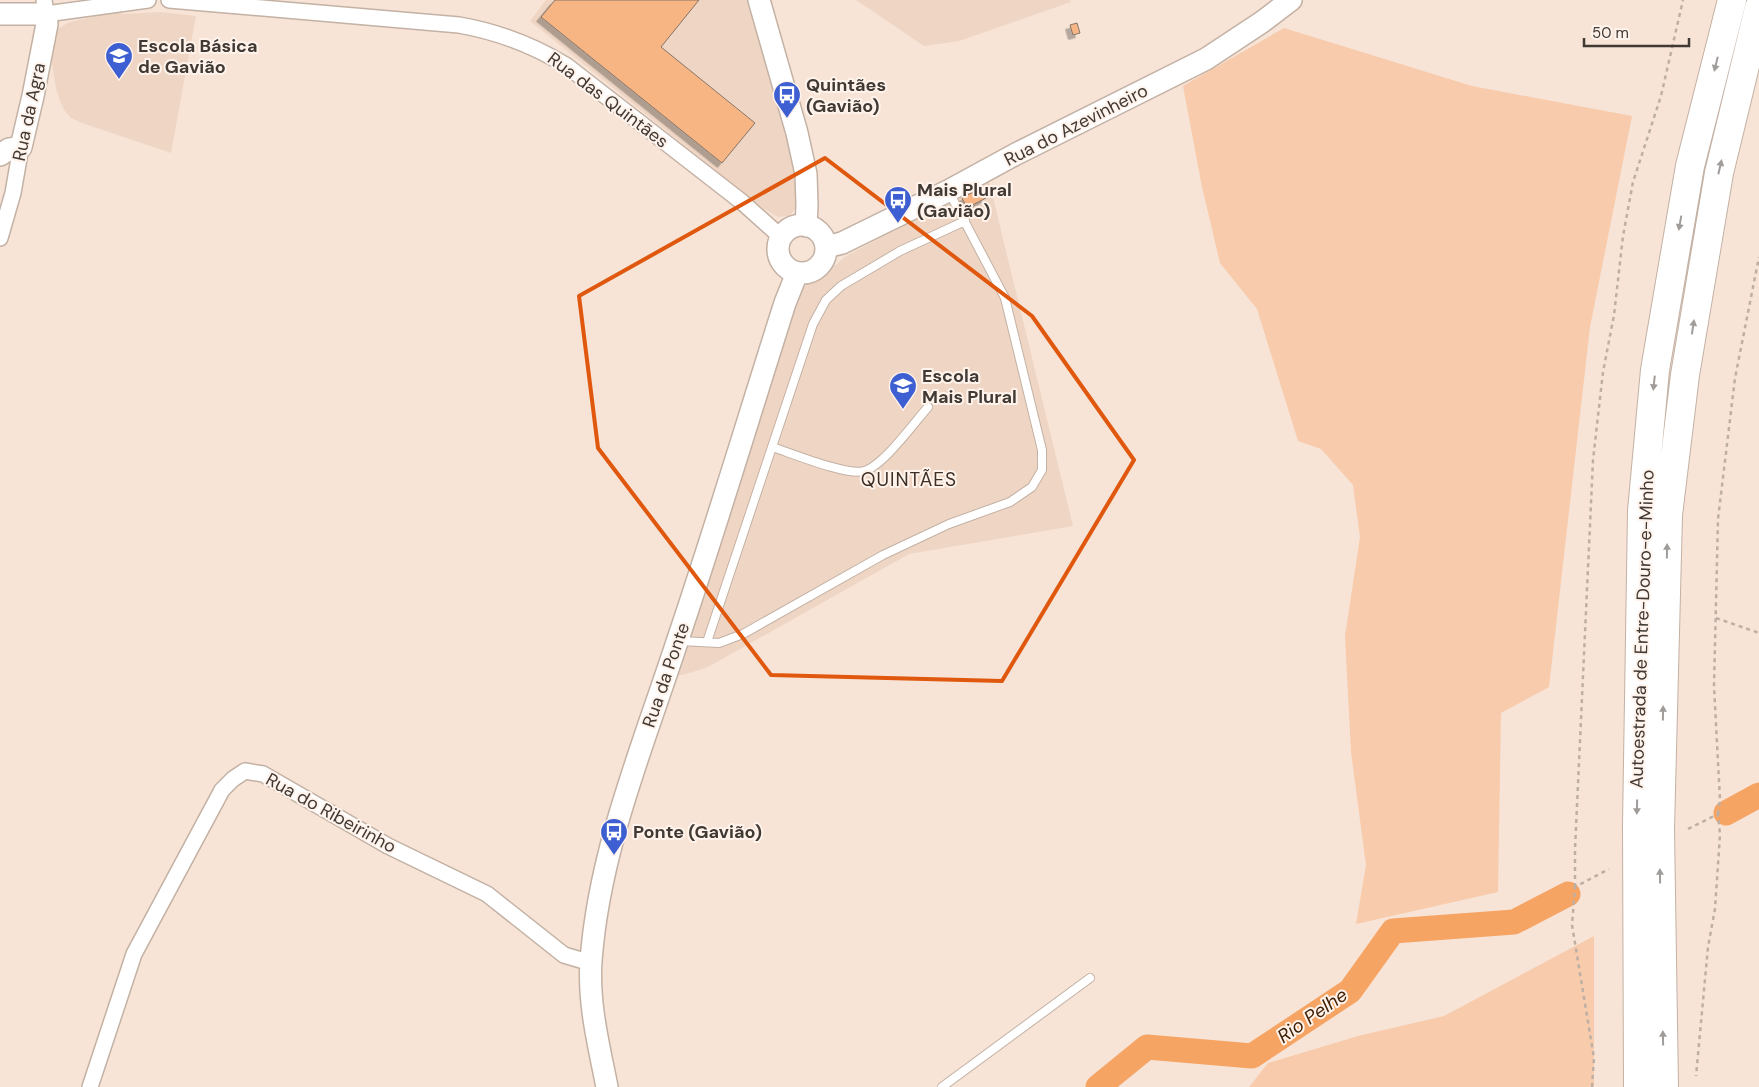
<svg xmlns="http://www.w3.org/2000/svg" width="1759" height="1087" font-family="'DM Sans',sans-serif">
	<defs>
		<filter id="shadow"><feDropShadow dx="-4.5" dy="4.5" stdDeviation="0" flood-color="#0004"/></filter>
	</defs>
	<rect width="100%" height="100%" fill="#f7e4d6"/>
	<path fill="#efd6c4" d="M 546,0 L 749,0 L 797,167 L 798,194 L 795,208 L 790,216 L 778,217 L 761,207 L 530,21 Z
		M 856,0 L 1070,0 L 1071,2 L 959,41 L 924,46 Z
		M 117,11 L 123,14 L 160,12 L 196,16 L 171,153 L 82,123 L 71,118 L 64,110 L 60,101 L 56,88 L 50,52 L 55,30 L 70,22 Z
		M 989,181 L 1073,526 L 909,554 L 708,667 L 690,673 L 677,676 L 798,293 L 802,286 L 830,270 L 846,256 Z"/>
	<path fill="#f7cbac" d="M 1284,28 L 1472,86 L 1632,116 L 1590,327 L 1549,687 L 1501,713 L 1498,892 L 1356,924 L 1366,865 L 1351,752 L 1345,636 L 1360,537 L 1353,485 L 1321,449 L 1298,441 L 1257,309 L 1220,263 L 1202,187 L 1183,86 Z
		M 1594,936 L 1594,1087 L 1249,1087 L 1268,1063 L 1358,1036 L 1444,1016 Z"/>
	<g fill="none" stroke-linecap="round" stroke-linejoin="round">
		<path stroke="#f6a464" stroke-width="25" d="M 1726,813 L 1759,795
			M 1098,1087 L 1147,1047 L 1252,1056 L 1350,991 L 1393,931 L 1514,922 L 1568,894"/>
	</g>
	<path fill="#f7b583" stroke="#867569" filter="url(#shadow)" d="M 555,0 L 699,0 L 661,47 L 755,123 L 722,163 L 541,17 Z
		M 1077,23 L 1080,33 L 1073,35 L 1070,25 Z
		M 981,188 L 986,198 L 967,208 L 962,198 Z"/>
	<g fill="none" stroke-linecap="round" stroke-linejoin="round">
		<defs>
			<path id="lane" d="M 772,447 C 791,453 847,476 864,471 C 883,466 914,423 928,407
				M 680,641 L 719,643 L 743,634 L 883,555 L 949,524 L 1010,502 L 1032,487 L 1042,470 L 1042,450 L 1005,298 L 949,192
				M 707,642 L 813,324 L 826,300 L 841,286 L 900,251 L 965,221
				M 942,1087 L 1090,978"/>
			<path id="street" d="M 44,0 L 46,14 L 148,0
				M 169,0 L 459,25 C 499,32 533,45 567,66 L 742,202 L 781,237
				M 0,238 L 13,193 L 21,147
				M 90,1087 L 134,954 L 222,790 L 233,779 L 245,771 L 263,774 L 388,846 L 487,894 L 564,955 L 591,963"/>
			<path id="secondary" d="M 759,0 L 797,133 L 806,174 L 807,205 L 806,226
				M 0,14 L 46,14 L 47,24 L 33,96 L 21,147 L 9,149 L 0,155
				M778 249a24 24 0 1 1 48 0a24 24 0 1 1-48 0Z
				M 826,247 L 842,243 L 948,191 L 1016,154 L 1206,59 L 1262,22 L 1291,0
				M 607,1087 C 599,1046 588,1004 591,961 C 599,851 643,746 677,642 C 715,530 749,416 785,303 L 797,273"/>
			<path id="highway" d="M 1638,1087 L 1637,825 L 1642,511 L 1655,370 L 1690,166 L 1732,0
				M 1664,1087 L 1660,829 L 1668,515 L 1685,375 L 1719,173 L 1759,8"/>
		</defs>
		<use href="#lane" stroke="#c3b1a4" stroke-width="10"/>
		<use href="#street" stroke="#c3b1a4" stroke-width="18"/>
		<use href="#secondary" stroke="#c3b1a4" stroke-width="24"/>
		<use href="#highway" stroke="#c3b1a4" stroke-width="30"/>
		<path stroke="#beafa4" stroke-width="2.5" stroke-dasharray="4 4" stroke-linecap="butt" d="M 1716,618 L 1759,633
			M 1718,814 L 1720,800 L 1714,686 L 1718,519 L 1735,378 L 1759,257
			M 1688,829 L 1718,814 L 1720,835 L 1715,909 L 1708,947 L 1696,1076
			M 1575,887 L 1575,849 L 1593,460 L 1603,372 L 1614,315 L 1623,236 L 1633,182 L 1661,96 L 1683,0
			M 1592,1087 L 1594,1058 L 1572,925 L 1575,887 L 1609,869"/>
		<use href="#lane" stroke="#fff" stroke-width="8"/>
		<use href="#street" stroke="#fff" stroke-width="15"/>
		<use href="#secondary" stroke="#fff" stroke-width="21"/>
		<use href="#highway" stroke="#fff" stroke-width="28"/>
	</g>
	<defs><path id="oneway-solid" d="M-6-.8H1V-3.2L6.5 0L1 3.2V.8H-6Z" transform="scale(1.25)"/></defs>
	<g fill="#a09c9a">
		<use href="#oneway-solid" transform="translate(1716 64) rotate(104)"/>
		<use href="#oneway-solid" transform="translate(1720 167) rotate(-77)"/>
		<use href="#oneway-solid" transform="translate(1680 223) rotate(100)"/>
		<use href="#oneway-solid" transform="translate(1693 327) rotate(-81)"/>
		<use href="#oneway-solid" transform="translate(1654 383) rotate(96)"/>
		<use href="#oneway-solid" transform="translate(1667 551) rotate(-89)"/>
		<use href="#oneway-solid" transform="translate(1663 713) rotate(-89)"/>
		<use href="#oneway-solid" transform="translate(1637 807) rotate(91)"/>
		<use href="#oneway-solid" transform="translate(1660 876) rotate(-91)"/>
		<use href="#oneway-solid" transform="translate(1663 1038) rotate(-91)"/>
	</g>
	<path fill="none" stroke="#e0570e" stroke-width="4" stroke-linejoin="round" d="M 825,158 L 1032,316 L 1134,460 L 1002,681 L 771,675 L 598,448 L 579,296 Z"/>
	<defs>
		<symbol id="school-pin" viewBox="-11 -11 22 30"><path d="M0 17L-7.5 6A9.5 9.5 0 1 1 7.5 6Z" fill="#3d5fd1" stroke="#fff3eb"/><path d="M0-5L7-2L0 1L-7-2ZM-4 1L0 2.5L4 1V4Q0 6-4 4Z" fill="#fff"/></symbol>
		<symbol id="bus-pin" viewBox="-11 -11 22 30"><path d="M0 17L-7.5 6A9.5 9.5 0 1 1 7.5 6Z" fill="#3d5fd1" stroke="#fff3eb"/><path d="M-5-6H5V4H4V6H2V4H-2V6H-4V4H-5ZM-3.5-4V0h7V-4ZM-3.5 1.2v1.5H-2V1.2ZM2 1.2v1.5H3.5V1.2Z" fill="#fff"/></symbol>
	</defs>
	<g fill-rule="evenodd">
		<use href="#school-pin" x="103" y="40" width="32" height="43"/>
		<use href="#bus-pin" x="771" y="79" width="32" height="43"/>
		<use href="#bus-pin" x="882" y="184" width="32" height="43"/>
		<use href="#school-pin" x="887" y="370" width="32" height="43"/>
		<use href="#bus-pin" x="598" y="816" width="32" height="43"/>
	</g>
	<g text-anchor="middle" stroke-width="4" stroke-linejoin="round" paint-order="stroke">
		<g font-size="18" font-weight="bold" fill="#403934" stroke="#fff3eb" text-anchor="start">
			<text x="138" y="52">Escola Básica<tspan x="138" dy="21">de Gavião</tspan></text>
			<text x="806" y="91">Quintães<tspan x="806" dy="21">(Gavião)</tspan></text>
			<text x="917" y="196">Mais Plural<tspan x="917" dy="21">(Gavião)</tspan></text>
			<text x="922" y="382">Escola<tspan x="922" dy="21">Mais Plural</tspan></text>
			<text x="633" y="838">Ponte (Gavião)</text>
		</g>
		<g font-size="18" fill="#403934" stroke="#fff3eb">
			<text transform="translate(608 100) rotate(37)" y="6">Rua das Quintães</text>
			<text transform="translate(29 112) rotate(-78)" y="6">Rua da Agra</text>
			<text transform="translate(1076 125) rotate(-27)" y="6">Rua do Azevinheiro</text>
			<text transform="translate(1642 629) rotate(-88)" y="6">Autoestrada de Entre-Douro-e-Minho</text>
			<text transform="translate(666 675) rotate(-71)" y="6">Rua da Ponte</text>
			<text transform="translate(331 813) rotate(29)" y="6">Rua do Ribeirinho</text>
		</g>
		<g font-size="19" letter-spacing="1" fill="#3e2f25" stroke="#fff3eb">
			<text x="909" y="486">QUINTÃES</text>
		</g>
		<g font-size="19" font-style="italic" fill="#412105" stroke="#fff3eb">
			<text transform="translate(1312 1015) rotate(-35)" y="7">Rio Pelhe</text>
		</g>
	</g>
	<path d="M1584 38v8h105v-8" fill="none" stroke="#403934" stroke-width="2.5"/>
	<text x="1592" y="38" font-size="15" fill="#403934" stroke="#fff3eb" stroke-width="4" paint-order="stroke">50 m</text>
</svg>
